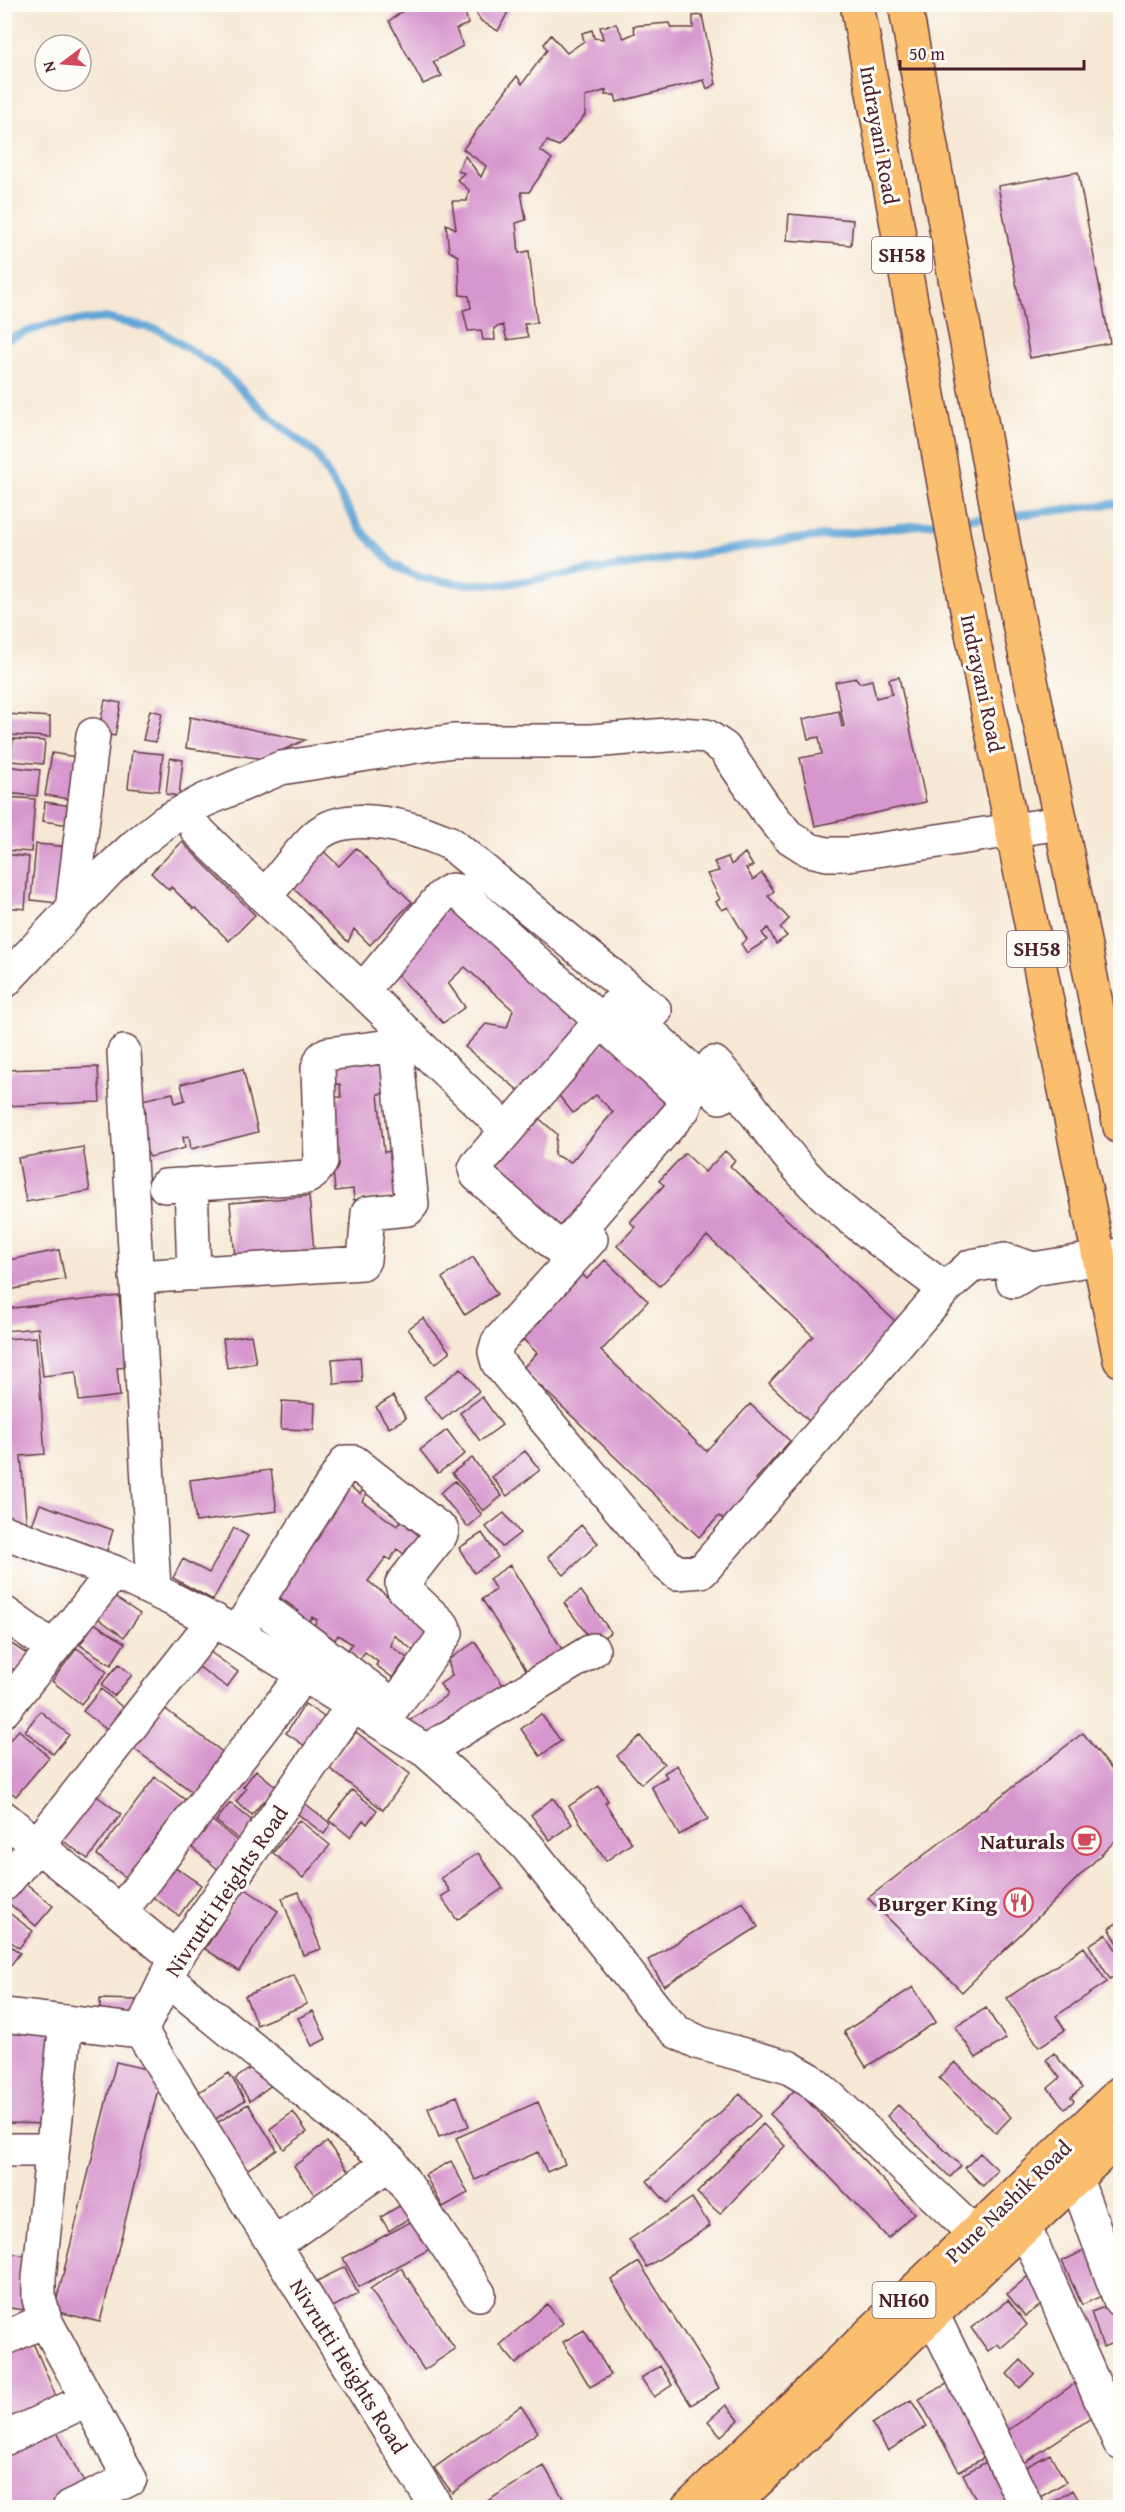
<svg xmlns="http://www.w3.org/2000/svg" width="1125" height="2512" font-family="'Gentium Book Plus',serif">
	<rect width="100%" height="100%" fill="#fdfcf7"/>
	<filter id="ink" filterUnits="userSpaceOnUse"><feTurbulence type="fractalNoise" baseFrequency=".0167" numOctaves="2"/><feDisplacementMap in="SourceGraphic" scale="12" xChannelSelector="R" yChannelSelector="G"/><feConvolveMatrix kernelMatrix="1 2 1 2 8 2 1 2 1" color-interpolation-filters="sRGB"/></filter>
	<filter id="wash" filterUnits="userSpaceOnUse"><feTurbulence type="fractalNoise" baseFrequency=".008" numOctaves="4" result="noise"/><feDisplacementMap in="SourceGraphic" scale="24" xChannelSelector="R" yChannelSelector="G"/><feGaussianBlur stdDeviation="1.35" result="paint"/><feColorMatrix in="noise" values="0 0 0 0 0 0 0 0 0 0 0 0 0 0 0 0 0 1.4 0 .05"/><feComposite in="paint" operator="in"/></filter>
	<g filter="url(#wash)">
		<rect width="100%" height="100%" fill="#f6e8d4"/>
		<g fill="none" stroke-linecap="round" stroke-linejoin="round">
			<path stroke="#61a5d6" stroke-width="8" d="M 4,340 L 49,324 L 105,318 L 159,330 L 220,369 L 271,418 L 316,454 L 360,529 L 395,566 L 421,578 L 465,584 L 506,584 L 788,540 L 945,522
				M 1007,516 L 1120,503
				M 960,520 L 992,517"/>
		</g>
		<g id="blocks">
			<path fill="#d797ce" d="M 413,4 L 512,4 L 498,31 L 481,21 L 473,8 L 465,11 L 468,24 L 456,29 L 463,46 L 433,62 L 442,76 L 423,84 L 389,21 Z
				M 702,15 L 716,84 L 707,89 L 704,80 L 617,102 L 615,95 L 605,95 L 606,90 L 585,97 L 585,115 L 559,146 L 547,141 L 540,150 L 552,159 L 529,192 L 521,192 L 526,220 L 516,223 L 519,253 L 529,251 L 537,323 L 524,324 L 528,337 L 507,340 L 503,325 L 494,328 L 495,340 L 483,340 L 481,330 L 468,331 L 463,310 L 471,308 L 469,296 L 460,295 L 458,256 L 449,251 L 446,224 L 456,229 L 452,201 L 467,201 L 469,190 L 457,180 L 464,173 L 458,171 L 465,156 L 481,177 L 486,166 L 463,149 L 507,89 L 517,76 L 522,84 L 547,50 L 544,44 L 551,35 L 567,53 L 584,41 L 582,33 L 592,30 L 594,38 L 603,39 L 600,27 L 616,24 L 624,38 L 635,33 L 633,26 L 669,23 L 671,28 L 693,28 L 693,16 Z
				M 1120,132 L 1120,163 L 1113,134 Z
				M 1078,172 L 1110,343 L 1030,358 L 998,186 Z
				M 789,214 L 853,220 L 851,245 L 787,240 Z
				M 899,677 L 926,802 L 815,826 L 800,758 L 822,754 L 819,737 L 808,739 L 803,719 L 839,711 L 842,727 L 844,726 L 835,682 L 856,678 L 860,683 L 872,680 L 876,698 L 892,694 L 889,679 Z
				M 105,700 L 121,703 L 115,736 L 98,733 Z
				M 150,710 L 162,713 L 156,742 L 143,740 Z
				M 7,714 L 50,717 L 50,737 L 6,735 Z
				M 190,717 L 305,740 L 264,759 L 186,748 Z
				M 13,739 L 45,741 L 43,764 L 11,761 Z
				M 132,751 L 163,754 L 159,791 L 128,788 Z
				M 52,753 L 88,759 L 81,801 L 45,795 Z
				M 170,758 L 183,760 L 179,796 L 166,794 Z
				M 4,766 L 40,770 L 37,796 L 4,793 Z
				M 4,797 L 35,799 L 31,852 L 4,850 Z
				M 45,802 L 78,807 L 76,826 L 43,821 Z
				M 182,842 L 255,915 L 229,941 L 196,908 L 194,909 L 171,887 L 169,890 L 151,873 Z
				M 36,844 L 71,847 L 66,904 L 31,900 Z
				M 319,847 L 339,866 L 356,848 L 412,902 L 370,945 L 354,929 L 348,942 L 286,881 Z
				M 745,853 L 753,866 L 746,868 L 753,880 L 762,873 L 774,891 L 768,896 L 789,919 L 780,928 L 787,936 L 776,944 L 768,928 L 762,933 L 767,940 L 747,953 L 741,944 L 747,939 L 728,907 L 722,910 L 716,902 L 720,899 L 707,874 L 719,871 L 714,862 L 728,857 L 731,865 Z
				M 4,854 L 29,857 L 25,909 L 4,907 Z
				M 453,900 L 584,1026 L 524,1095 L 465,1047 L 486,1024 L 507,1028 L 513,1010 L 465,967 L 448,983 L 465,1007 L 443,1023 L 394,971 Z
				M 606,1041 L 679,1098 L 559,1233 L 487,1175 L 534,1114 L 557,1134 L 554,1155 L 571,1162 L 613,1112 L 596,1095 L 573,1113 L 556,1092 Z
				M 393,1058 L 397,1092 L 378,1094 L 384,1152 L 396,1151 L 401,1196 L 354,1200 L 353,1189 L 335,1191 L 326,1098 L 341,1097 L 340,1084 L 329,1085 L 327,1064 Z
				M 98,1067 L 100,1102 L 4,1106 L 4,1070 Z
				M 243,1069 L 258,1132 L 191,1149 L 189,1136 L 183,1137 L 185,1148 L 150,1157 L 144,1147 L 136,1116 L 146,1113 L 142,1100 L 173,1093 L 175,1103 L 185,1100 L 181,1084 Z
				M 83,1147 L 90,1191 L 26,1202 L 18,1158 Z
				M 725,1151 L 735,1160 L 730,1166 L 898,1324 L 809,1421 L 769,1383 L 813,1336 L 707,1236 L 660,1286 L 617,1246 L 635,1227 L 630,1222 L 664,1185 L 659,1181 L 685,1153 L 705,1172 Z
				M 309,1196 L 315,1261 L 236,1268 L 230,1203 Z
				M 59,1250 L 65,1279 L 4,1291 L 4,1261 Z
				M 473,1257 L 497,1294 L 465,1315 L 442,1278 Z
				M 605,1260 L 648,1301 L 601,1351 L 706,1451 L 750,1404 L 790,1441 L 756,1479 L 761,1485 L 726,1522 L 719,1516 L 699,1537 L 532,1378 L 527,1383 L 518,1373 L 537,1353 L 517,1333 L 548,1311 L 582,1274 L 587,1279 Z
				M 119,1296 L 127,1367 L 117,1368 L 120,1396 L 79,1401 L 76,1372 L 43,1376 L 38,1328 L 4,1331 L 4,1309 Z
				M 423,1318 L 450,1352 L 435,1364 L 408,1329 Z
				M 251,1335 L 256,1363 L 227,1368 L 223,1339 Z
				M 36,1337 L 45,1454 L 21,1456 L 27,1531 L 9,1532 L 4,1468 L 4,1339 Z
				M 360,1357 L 362,1382 L 334,1384 L 332,1359 Z
				M 461,1368 L 479,1391 L 442,1420 L 424,1397 Z
				M 393,1396 L 406,1418 L 389,1428 L 376,1407 Z
				M 482,1397 L 502,1425 L 480,1441 L 460,1413 Z
				M 282,1401 L 315,1403 L 314,1430 L 281,1429 Z
				M 447,1430 L 465,1454 L 438,1473 L 420,1450 Z
				M 525,1451 L 540,1470 L 507,1496 L 492,1477 Z
				M 472,1458 L 502,1496 L 483,1511 L 452,1473 Z
				M 271,1470 L 277,1511 L 196,1522 L 190,1480 Z
				M 455,1481 L 482,1515 L 468,1527 L 440,1493 Z
				M 346,1484 L 360,1494 L 364,1489 L 368,1492 L 362,1501 L 397,1526 L 404,1517 L 411,1522 L 408,1527 L 424,1539 L 414,1553 L 407,1549 L 404,1554 L 397,1549 L 390,1560 L 386,1557 L 368,1581 L 431,1630 L 415,1652 L 394,1635 L 391,1646 L 407,1658 L 393,1678 L 376,1665 L 378,1662 L 365,1652 L 360,1659 L 348,1650 L 352,1644 L 338,1635 L 335,1640 L 314,1625 L 317,1620 L 312,1617 L 309,1622 L 297,1613 L 299,1611 L 272,1592 Z
				M 40,1504 L 113,1530 L 106,1554 L 31,1527 Z
				M 504,1513 L 520,1533 L 502,1547 L 486,1527 Z
				M 581,1525 L 598,1543 L 564,1575 L 548,1557 Z
				M 234,1528 L 248,1536 L 213,1600 L 173,1578 L 183,1559 L 209,1573 Z
				M 482,1533 L 498,1557 L 474,1573 L 459,1548 Z
				M 510,1565 L 570,1662 L 535,1684 L 482,1599 L 496,1590 L 489,1579 Z
				M 581,1591 L 611,1632 L 594,1644 L 564,1603 Z
				M 107,1592 L 140,1614 L 124,1637 L 92,1614 Z
				M 94,1623 L 125,1643 L 111,1665 L 80,1645 Z
				M 4,1639 L 33,1658 L 22,1675 L 4,1664 Z
				M 475,1642 L 506,1690 L 432,1739 L 426,1731 L 418,1736 L 409,1721 L 447,1695 L 440,1684 L 452,1676 L 448,1660 Z
				M 77,1648 L 107,1672 L 81,1704 L 52,1681 Z
				M 206,1649 L 238,1672 L 227,1687 L 195,1664 Z
				M 119,1664 L 132,1675 L 114,1696 L 101,1685 Z
				M 101,1689 L 128,1712 L 111,1733 L 83,1711 Z
				M 305,1704 L 330,1721 L 311,1750 L 286,1733 Z
				M 160,1705 L 229,1757 L 199,1797 L 129,1745 Z
				M 40,1711 L 69,1735 L 53,1754 L 25,1731 Z
				M 541,1714 L 561,1741 L 540,1756 L 521,1729 Z
				M 19,1730 L 49,1757 L 16,1796 L 4,1787 L 4,1746 Z
				M 356,1732 L 410,1774 L 383,1810 L 329,1768 Z
				M 1083,1733 L 1120,1780 L 1120,1836 L 962,1992 L 868,1898 Z
				M 640,1736 L 664,1764 L 641,1784 L 617,1756 Z
				M 677,1765 L 708,1819 L 679,1835 L 651,1786 L 667,1777 L 664,1773 Z
				M 256,1770 L 279,1789 L 266,1804 L 263,1801 L 252,1815 L 236,1802 L 246,1789 L 243,1787 Z
				M 155,1777 L 188,1802 L 129,1880 L 97,1855 Z
				M 599,1786 L 608,1801 L 605,1803 L 632,1843 L 606,1861 L 569,1806 Z
				M 87,1789 L 121,1814 L 88,1859 L 54,1834 Z
				M 352,1790 L 377,1810 L 367,1824 L 363,1820 L 350,1837 L 329,1820 Z
				M 553,1798 L 572,1824 L 550,1840 L 531,1815 Z
				M 302,1801 L 331,1824 L 324,1834 L 294,1811 Z
				M 230,1803 L 255,1823 L 241,1841 L 216,1821 Z
				M 209,1818 L 241,1844 L 220,1871 L 188,1844 Z
				M 299,1820 L 330,1845 L 303,1878 L 273,1853 Z
				M 478,1853 L 503,1888 L 457,1920 L 441,1897 L 450,1891 L 441,1878 Z
				M 167,1862 L 201,1885 L 179,1916 L 146,1892 Z
				M 23,1881 L 53,1906 L 36,1926 L 6,1901 Z
				M 244,1888 L 278,1911 L 239,1971 L 205,1949 Z
				M 299,1892 L 321,1949 L 303,1955 L 282,1898 Z
				M 743,1902 L 758,1927 L 664,1986 L 648,1960 Z
				M 4,1909 L 33,1931 L 19,1948 L 4,1936 Z
				M 1120,1921 L 1120,1947 L 1109,1928 Z
				M 1106,1934 L 1120,1956 L 1120,1972 L 1110,1979 L 1089,1945 Z
				M 4,1941 L 20,1953 L 4,1974 Z
				M 1084,1947 L 1107,1982 L 1056,2016 L 1065,2030 L 1039,2047 L 1007,1998 Z
				M 294,1975 L 307,2004 L 257,2025 L 245,1996 Z
				M 913,1987 L 936,2022 L 866,2067 L 844,2032 Z
				M 100,1999 L 136,2000 L 136,2018 L 100,2018 Z
				M 986,2008 L 1006,2039 L 976,2058 L 955,2027 Z
				M 313,2011 L 326,2039 L 312,2046 L 298,2018 Z
				M 4,2022 L 55,2023 L 52,2124 L 4,2123 Z
				M 1054,2053 L 1082,2088 L 1071,2097 L 1074,2101 L 1065,2109 L 1048,2088 L 1060,2078 L 1046,2060 Z
				M 262,2060 L 277,2081 L 250,2101 L 235,2079 Z
				M 116,2062 L 162,2073 L 100,2322 L 54,2311 Z
				M 955,2062 L 1011,2117 L 996,2133 L 939,2078 Z
				M 229,2073 L 245,2100 L 214,2120 L 197,2093 Z
				M 796,2089 L 914,2213 L 888,2238 L 770,2114 Z
				M 740,2094 L 760,2116 L 667,2203 L 647,2181 Z
				M 457,2096 L 469,2126 L 439,2137 L 428,2108 Z
				M 538,2102 L 565,2164 L 547,2172 L 538,2152 L 475,2180 L 456,2138 Z
				M 248,2104 L 277,2150 L 245,2171 L 215,2124 Z
				M 898,2105 L 961,2166 L 950,2177 L 887,2116 Z
				M 293,2112 L 307,2132 L 284,2149 L 270,2129 Z
				M 763,2124 L 785,2146 L 720,2214 L 697,2193 Z
				M 327,2142 L 350,2173 L 316,2197 L 294,2166 Z
				M 980,2153 L 998,2170 L 983,2186 L 965,2168 Z
				M 451,2161 L 468,2193 L 443,2207 L 425,2175 Z
				M 692,2198 L 710,2226 L 647,2267 L 629,2240 Z
				M 409,2200 L 417,2213 L 389,2231 L 381,2217 Z
				M 414,2220 L 430,2249 L 359,2287 L 343,2258 Z
				M 1088,2249 L 1108,2293 L 1082,2305 L 1062,2261 Z
				M 4,2252 L 32,2257 L 23,2310 L 4,2307 Z
				M 639,2262 L 719,2388 L 691,2405 L 611,2280 Z
				M 345,2267 L 358,2294 L 331,2308 L 317,2281 Z
				M 401,2268 L 455,2349 L 424,2370 L 370,2289 Z
				M 1034,2271 L 1053,2297 L 1025,2316 L 1007,2294 Z
				M 1008,2300 L 1027,2325 L 1001,2348 L 998,2344 L 988,2351 L 971,2328 Z
				M 1116,2303 L 1120,2315 L 1120,2340 L 1103,2347 L 1091,2312 Z
				M 547,2304 L 563,2323 L 516,2364 L 500,2345 Z
				M 584,2330 L 611,2375 L 590,2387 L 563,2342 Z
				M 31,2338 L 58,2401 L 4,2424 L 4,2349 Z
				M 1021,2360 L 1034,2374 L 1020,2388 L 1007,2374 Z
				M 660,2366 L 672,2385 L 654,2397 L 641,2378 Z
				M 956,2379 L 995,2452 L 959,2471 L 919,2399 Z
				M 1081,2379 L 1103,2410 L 1016,2468 L 996,2439 Z
				M 911,2400 L 927,2426 L 888,2451 L 872,2424 Z
				M 726,2405 L 739,2420 L 721,2436 L 708,2421 Z
				M 521,2406 L 538,2432 L 452,2493 L 434,2468 Z
				M 52,2423 L 87,2488 L 51,2508 L 4,2508 L 4,2449 Z
				M 1050,2454 L 1066,2482 L 1037,2499 L 1020,2470 Z
				M 996,2457 L 1017,2499 L 1000,2508 L 980,2508 L 963,2474 Z
				M 544,2466 L 566,2503 L 558,2508 L 476,2508 Z
				M 1073,2490 L 1083,2508 L 1043,2508 Z"/>
		</g>
	</g>
	<g filter="url(#ink)">
		<use href="#blocks" fill-opacity="0" stroke="#643d44" stroke-width="1.5"/>
		<g fill="none" stroke-linecap="round" stroke-linejoin="round">
			<defs>
				<path id="minor" d="M 197,830 L 265,897 C 281,877 297,854 316,836 C 349,807 415,828 450,843 L 655,1011
					M 265,897 L 507,1130
					M 72,910 L 93,735
					M 4,982 L 108,871 L 136,845 L 165,822 L 203,801 L 281,768 L 411,747 L 453,741 L 591,741 L 680,734 L 706,736 L 724,748 L 765,808 L 788,836 L 810,850 L 827,854 L 849,854 L 1061,823
					M 362,991 L 441,897 L 452,890 L 458,891 L 683,1096 L 686,1101 L 684,1108 L 565,1246 L 559,1248 L 477,1175 L 475,1169 L 477,1165 L 601,1021 L 614,1007 L 622,1007 L 720,1097
					M 124,1052 L 154,1589
					M 714,1063 C 747,1096 771,1138 803,1173 C 843,1218 897,1252 945,1289 L 971,1266 L 1005,1260 L 1033,1269
					M 191,1184 L 194,1274
					M 591,1239 L 498,1342 L 495,1352 L 498,1363 L 666,1564 L 677,1573 L 702,1571 L 945,1289
					M 136,1277 L 362,1263 L 364,1260 L 368,1213 L 408,1209 L 412,1204 L 396,1049 L 391,1046 L 327,1054 L 322,1058 L 318,1068 L 321,1162 L 313,1173 L 307,1177 L 165,1186
					M 1013,1281 L 1033,1269 L 1120,1255
					M 4,1532 L 114,1572 L 172,1599 L 237,1633 L 426,1751 L 469,1789 L 527,1846 L 661,2016 L 677,2032 L 700,2043 L 788,2067 L 809,2079 L 831,2098 L 975,2234
					M 256,1603 L 394,1706
					M 4,1613 L 53,1648
					M 237,1633 L 346,1462 L 354,1462 L 442,1531 L 440,1536 L 402,1584 L 403,1588 L 443,1626 L 446,1633 L 410,1685 L 381,1722
					M 354,1704 L 176,1958 L 141,2031 L 437,2508
					M 4,1710 L 114,1572
					M 426,1751 L 593,1650
					M 4,1818 L 37,1845 L 4,1884
					M 120,1912 L 304,1674
					M 176,1958 L 37,1845 L 214,1620
					M 166,1978 L 391,2162 L 274,2245
					M 4,2015 L 141,2031
					M 66,2022 L 39,2278 L 39,2299 L 45,2320 L 130,2479 L 69,2508
					M 4,2150 L 52,2150
					M 391,2162 L 479,2294
					M 1076,2179 L 1120,2300
					M 1025,2228 L 1120,2443
					M 933,2316 L 1027,2508
					M 4,2339 L 45,2320
					M 4,2439 L 87,2400"/>
				<path id="major" d="M 857,4 L 965,599 L 1120,1360
					M 905,4 L 1012,590 L 1061,823 L 1120,1127"/>
				<path id="highway" d="M 688,2508 L 1120,2093
					M 729,2508 L 1120,2137"/>
			</defs>
			<use href="#minor" stroke="#643d44" stroke-width="36"/>
			<use href="#major" stroke="#643d44" stroke-width="36"/>
			<use href="#highway" stroke="#643d44" stroke-width="36"/>
			<use href="#minor" stroke="#fff" stroke-width="33"/>
			<use href="#major" stroke="#fbbd6e" stroke-width="33"/>
			<use href="#highway" stroke="#fbbd6e" stroke-width="33"/>
		</g>
	</g>
	<defs>
		<symbol id="cafe-ring" viewBox="-11 -11 22 22"><circle r="9.5" fill="#fdfcf7" stroke="#d1495b" stroke-width="1.5"/><path d="M-5.5-4.5H6V0H3Q3 3.5 0 3.5H-2.5Q-5.5 3.5-5.5 0ZM3-3.2v2h1.7v-2ZM-6 4.5H4V6H-6Z" fill="#d1495b"/></symbol>
		<symbol id="restaurant-ring" viewBox="-11 -11 22 22"><circle r="9.5" fill="#fdfcf7" stroke="#d1495b" stroke-width="1.5"/><path d="M-5-6h1v4h1v-4h1v4h1v-4h1v5L-1.5 .5V6h-2V.5L-5-1ZM5-6V6H3V1.5H1.5Q1.5-4 5-6Z" fill="#d1495b"/></symbol>
	</defs>
	<g fill-rule="evenodd">
		<use href="#cafe-ring" x="1070" y="1824" width="33" height="33"/>
		<use href="#restaurant-ring" x="1002" y="1886" width="33" height="33"/>
	</g>
	<g text-anchor="middle" stroke-width="6" stroke-linejoin="round" paint-order="stroke">
		<g fill="#fdfcf7" stroke="#806168" stroke-width="1.5">
			<rect x="872" y="237" width="60" height="36" rx="4.5"/>
			<rect x="1007" y="931" width="60" height="36" rx="4.5"/>
			<rect x="872.5" y="2282" width="63" height="36" rx="4.5"/>
		</g>
		<g font-size="21" font-weight="bold" fill="#4a1f2b">
			<text x="902" y="262">SH58</text>
			<text x="1037" y="956">SH58</text>
			<text x="904" y="2307">NH60</text>
		</g>
		<g font-size="22" fill="#4a1f2b" stroke="#fdfcf7">
			<text transform="translate(880 135) rotate(80)" y="8">Indrayani Road</text>
			<text transform="translate(983 683) rotate(78)" y="8">Indrayani Road</text>
			<text transform="translate(226 1891) rotate(-56)" y="8">Nivrutti Heights Road</text>
			<text transform="translate(1008 2201) rotate(-44)" y="8">Pune Nashik Road</text>
			<text transform="translate(349 2366) rotate(58)" y="8">Nivrutti Heights Road</text>
		</g>
		<g font-size="22" font-weight="bold" fill="#4a1f2b" stroke="#fdfcf7" text-anchor="end">
			<text x="1065" y="1849">Naturals</text>
			<text x="997" y="1911">Burger King</text>
		</g>
	</g>
	<rect width="1125" height="2512" fill="none" stroke="#fdfcf7" stroke-width="24"/>
	<g transform="translate(63 63) rotate(254)"><circle r="28" fill="#fdfcf7" stroke="#b5a4a5" stroke-width="1.5"/>
	<path d="M0-4.5L10 22L0 15L-10 22Z" fill="#d1495b"/>
	<text y="-9" font-size="16" font-weight="bold" text-anchor="middle" fill="#4a1f2b">N</text>
	</g>
	<path d="M900 60v9h184v-9" fill="none" stroke="#4a1f2b" stroke-width="3"/>
	<text x="909" y="60" font-size="18" fill="#4a1f2b" stroke="#fdfcf7" stroke-width="4.5" paint-order="stroke">50 m</text>
</svg>
